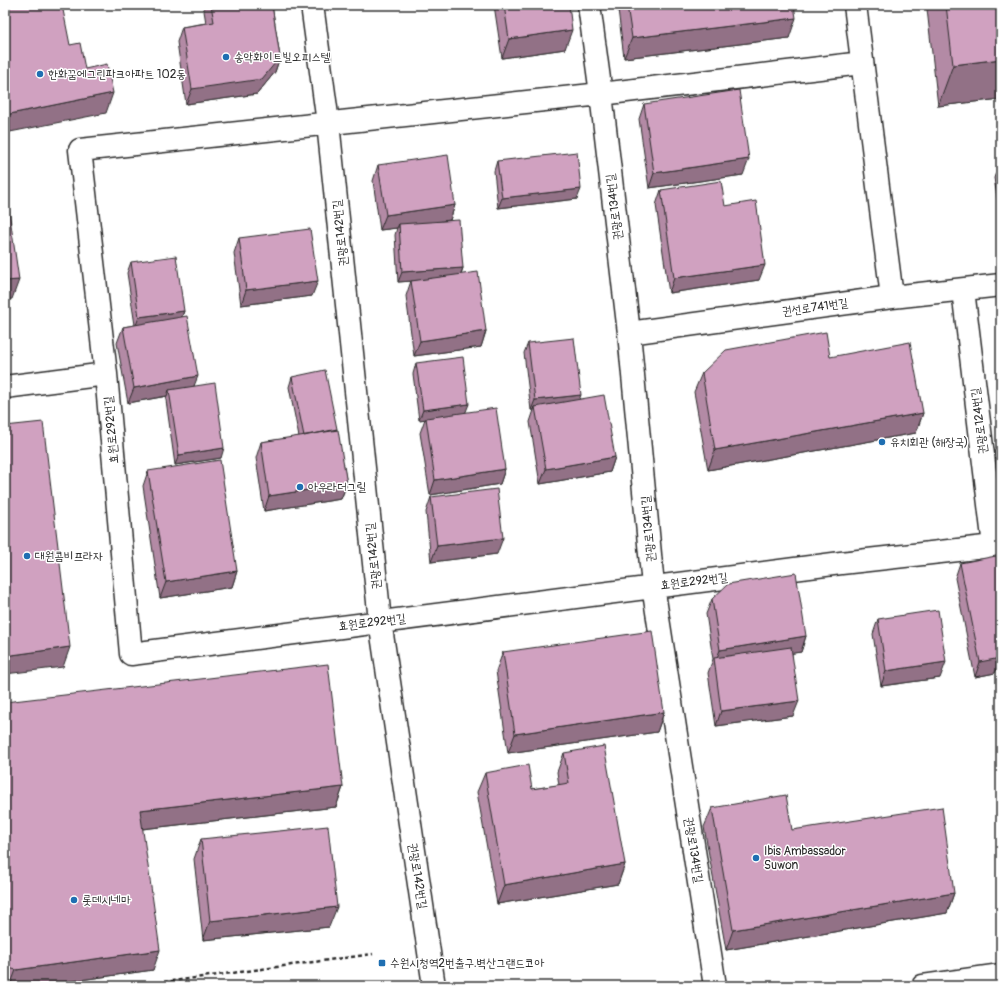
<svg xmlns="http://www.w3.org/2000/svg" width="1006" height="991" font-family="Pangolin,'Poor Story',sans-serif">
	<rect width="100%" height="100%" fill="#fff"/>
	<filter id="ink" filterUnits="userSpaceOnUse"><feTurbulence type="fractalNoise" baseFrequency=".025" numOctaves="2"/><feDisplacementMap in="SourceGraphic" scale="8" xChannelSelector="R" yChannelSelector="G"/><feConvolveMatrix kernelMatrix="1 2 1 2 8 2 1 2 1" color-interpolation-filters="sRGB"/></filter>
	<g filter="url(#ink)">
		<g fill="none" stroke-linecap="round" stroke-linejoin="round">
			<defs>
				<path id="street" d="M 312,5 L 328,123 L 380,621 L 434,986
					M 589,5 L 601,94 L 629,333 L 653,586 L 715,986
					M 855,5 L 892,297
					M 963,290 L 994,546 L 1001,547
					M 629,333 L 892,297 L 1001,285
					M 106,374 L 80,150 L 601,94 L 862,63
					M 5,387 L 106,374 L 131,654 L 841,563 L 994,546"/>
				<path id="secondary" d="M 923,986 L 1001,975"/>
			</defs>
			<use href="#street" stroke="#2b2b2b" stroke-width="25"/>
			<use href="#secondary" stroke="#2b2b2b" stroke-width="25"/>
			<path stroke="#2b2b2b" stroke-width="2.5" stroke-dasharray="4 3" stroke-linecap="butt" d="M 136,986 L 373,954"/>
			<use href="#street" stroke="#fff" stroke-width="22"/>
			<use href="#secondary" stroke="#fff" stroke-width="22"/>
		</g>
		<path fill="#b38aa5" stroke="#2b2b2b" d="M 203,5 L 272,5 L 280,57 L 275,72 L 257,94 L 186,104 L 177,42 L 182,27 L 206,23 Z
			M 494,5 L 569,5 L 565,49 L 502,58 Z
			M 620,5 L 794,5 L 789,38 L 624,58 L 618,9 Z
			M 928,5 L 1001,5 L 1001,99 L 938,106 L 927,9 Z
			M 644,104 L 743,175 L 649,188 L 639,119 Z
			M 497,161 L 577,199 L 498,208 L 494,171 Z
			M 1000,162 L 1001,162 L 1001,222 L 994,178 Z
			M 378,165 L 455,205 L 450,220 L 437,222 L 463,268 L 461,274 L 486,331 L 481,347 L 414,356 L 406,296 L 411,281 L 398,282 L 395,235 L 397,228 L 380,230 L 373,181 Z
			M 661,190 L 725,206 L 759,280 L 669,293 L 656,205 Z
			M 239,238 L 312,296 L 241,305 L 234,253 Z
			M 131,262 L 184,311 L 182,317 L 194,386 L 221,458 L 175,465 L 166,400 L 167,396 L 128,403 L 117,343 L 123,327 L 135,325 L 127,273 Z
			M 528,343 L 579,399 L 615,457 L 610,472 L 540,484 L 530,422 L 534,410 L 531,410 L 524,353 Z
			M 830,357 L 923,413 L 916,433 L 708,470 L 694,392 L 702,373 Z
			M 416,363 L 466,412 L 505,469 L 500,484 L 430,495 L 420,433 L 425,419 L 419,420 L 413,374 Z
			M 292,377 L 337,431 L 347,484 L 341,499 L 264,511 L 256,458 L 261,442 L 299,437 L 289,387 Z
			M 148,471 L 237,571 L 232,587 L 160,598 L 143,486 Z
			M 431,497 L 497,554 L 431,562 L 426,512 Z
			M 960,563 L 1000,660 L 995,673 L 975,677 L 955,578 Z
			M 712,599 L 806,636 L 801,652 L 792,653 L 793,716 L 716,726 L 708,673 L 713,659 L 706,614 Z
			M 878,619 L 940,678 L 881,686 L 873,634 Z
			M 503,652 L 664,712 L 657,732 L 508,753 L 496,671 Z
			M 5,702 L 343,787 L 336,807 L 142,829 L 153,970 L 36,986 L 5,986 Z
			M 564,753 L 625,864 L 618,884 L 497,904 L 477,792 L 485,773 L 532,789 L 559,785 L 557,772 Z
			M 712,808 L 792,830 L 954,893 L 947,913 L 726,950 L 704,827 Z
			M 201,839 L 329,927 L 203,940 L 194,859 Z"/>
		<path fill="#927186" stroke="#2b2b2b" d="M 343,5 L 367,5 L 342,8 Z
			M 796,18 L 789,38 L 624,58 L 632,38 Z
			M 572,30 L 565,49 L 502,58 L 509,39 Z
			M 280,57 L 275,72 L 257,94 L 186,104 L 192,89 Z
			M 1001,59 L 1001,99 L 938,106 L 953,65 Z
			M 113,93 L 106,113 L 5,133 L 5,115 Z
			M 749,159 L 743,175 L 649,188 L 654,173 Z
			M 581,189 L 577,199 L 498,208 L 502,198 Z
			M 455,205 L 450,220 L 399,228 L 399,224 L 397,228 L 380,230 L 386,215 Z
			M 765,265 L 759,280 L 669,293 L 674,278 Z
			M 463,268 L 459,278 L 398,282 L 402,272 Z
			M 19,280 L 12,299 L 5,300 L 5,281 Z
			M 318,281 L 312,296 L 241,305 L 246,290 Z
			M 184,311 L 180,321 L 135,328 L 139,317 Z
			M 486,331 L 481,347 L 414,356 L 420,341 Z
			M 198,376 L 192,391 L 169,390 L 167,396 L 128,403 L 134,388 Z
			M 581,395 L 577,405 L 535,407 L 534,410 L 531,410 L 535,400 Z
			M 469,404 L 465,414 L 419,420 L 423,410 Z
			M 923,413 L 916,433 L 708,470 L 715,450 Z
			M 337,429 L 333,440 L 304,436 Z
			M 224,448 L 221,458 L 175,465 L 179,455 Z
			M 615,457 L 610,472 L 540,484 L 546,469 Z
			M 505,469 L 500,484 L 430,495 L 435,480 Z
			M 347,484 L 341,499 L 264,511 L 269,496 Z
			M 503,538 L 497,554 L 431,562 L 437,546 Z
			M 237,571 L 232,587 L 160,598 L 166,582 Z
			M 806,636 L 801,652 L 715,665 L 715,663 L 720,650 Z
			M 1001,645 L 1001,659 L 1000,660 L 995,673 L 975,677 L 980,662 L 997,646 Z
			M 70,647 L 63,667 L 5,674 L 5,656 Z
			M 946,662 L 940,678 L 881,686 L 886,671 Z
			M 799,701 L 793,716 L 716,726 L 721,711 Z
			M 664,712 L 657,732 L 508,753 L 515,734 Z
			M 343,787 L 336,807 L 133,830 L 140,810 Z
			M 625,864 L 618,884 L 497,904 L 504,885 Z
			M 954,893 L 947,913 L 726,950 L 733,930 Z
			M 337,907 L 329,927 L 203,940 L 210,921 Z
			M 160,950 L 153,970 L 36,986 L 10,986 L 16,970 Z"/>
		<path fill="#d0a1c0" stroke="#2b2b2b" d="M 5,5 L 62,5 L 70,45 L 80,43 L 85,69 L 107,64 L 113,93 L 5,115 Z
			M 211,5 L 272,5 L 280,57 L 262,79 L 192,89 L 182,27 L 214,22 Z
			M 504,5 L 569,5 L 572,30 L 509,39 Z
			M 627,5 L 794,5 L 796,18 L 632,38 Z
			M 946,5 L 1001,5 L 1001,59 L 953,65 Z
			M 739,90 L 749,159 L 654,173 L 644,104 Z
			M 577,152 L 581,189 L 502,198 L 497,161 Z
			M 448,155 L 455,205 L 386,215 L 378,165 Z
			M 721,181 L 725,206 L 756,201 L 765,265 L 674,278 L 661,190 Z
			M 5,183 L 19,280 L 5,281 Z
			M 459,220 L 463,268 L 402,272 L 399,224 Z
			M 310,229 L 318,281 L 246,290 L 239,238 Z
			M 176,256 L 184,311 L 139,317 L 131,262 Z
			M 478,272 L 486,331 L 420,341 L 411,281 Z
			M 187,316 L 198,376 L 134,388 L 123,327 Z
			M 826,332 L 830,357 L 910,342 L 923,413 L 715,450 L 702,373 L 726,350 Z
			M 574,338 L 581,395 L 535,400 L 528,343 Z
			M 463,357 L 469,404 L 423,410 L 416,363 Z
			M 325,370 L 337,429 L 304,436 L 292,377 Z
			M 215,383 L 224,448 L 179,455 L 169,390 Z
			M 604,395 L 615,457 L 546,469 L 535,407 Z
			M 496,408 L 505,469 L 435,480 L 426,418 Z
			M 43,422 L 70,647 L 5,656 L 5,426 Z
			M 338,430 L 347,484 L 269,496 L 261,442 Z
			M 220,460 L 237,571 L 166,582 L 148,471 Z
			M 497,489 L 503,538 L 437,546 L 431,497 Z
			M 1001,555 L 1001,645 L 997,646 L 1000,658 L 980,662 L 960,563 Z
			M 796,573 L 806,636 L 720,650 L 712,599 L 728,584 Z
			M 938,610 L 946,662 L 886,671 L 878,619 Z
			M 652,631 L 664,712 L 515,734 L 503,652 Z
			M 791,647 L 799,701 L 721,711 L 714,658 Z
			M 328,664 L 343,787 L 140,810 L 160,950 L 16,970 L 5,967 L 5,702 Z
			M 604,746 L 625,864 L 504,885 L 485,773 L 528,765 L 532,789 L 569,783 L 564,753 Z
			M 786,795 L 792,830 L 942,807 L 954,893 L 733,930 L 712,808 Z
			M 328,826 L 337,907 L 210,921 L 201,839 Z"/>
	</g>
	<g fill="#1f6fb2" stroke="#fff" stroke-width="1.5">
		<circle cx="226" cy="57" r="4"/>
		<circle cx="40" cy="74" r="4"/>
		<circle cx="882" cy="442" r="4"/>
		<circle cx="300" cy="487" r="4"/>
		<circle cx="27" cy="556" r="4"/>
		<circle cx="756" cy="858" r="4"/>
		<circle cx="74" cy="900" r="4"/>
		<rect x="378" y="959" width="8" height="8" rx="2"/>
	</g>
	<g text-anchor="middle" stroke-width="3" stroke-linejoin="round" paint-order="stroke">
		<g font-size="12" fill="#2b2b2b" stroke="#fff" text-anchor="start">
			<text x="234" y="61">송악화이트빌오피스텔</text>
			<text x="48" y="78">한화꿈에그린파크아파트 102동</text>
			<text x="890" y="446">유치회관 (해장국)</text>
			<text x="308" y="491">아우라더그릴</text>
			<text x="35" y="560">대원콤비프라자</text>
			<text x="764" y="855">Ibis Ambassador<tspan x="764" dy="14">Suwon</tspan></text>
			<text x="82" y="904">롯데시네마</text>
			<text x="390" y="967">수원시청역2번출구.벽산그랜드코아</text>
		</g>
		<g font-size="12" fill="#2b2b2b" stroke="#fff">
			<text transform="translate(614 207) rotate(-97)" y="4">권광로134번길</text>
			<text transform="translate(340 233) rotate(-96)" y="4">권광로142번길</text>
			<text transform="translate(815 307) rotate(-8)" y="4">권선로741번길</text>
			<text transform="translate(979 421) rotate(-97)" y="4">권광로124번길</text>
			<text transform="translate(111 430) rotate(-95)" y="4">효원로292번길</text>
			<text transform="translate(648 529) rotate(-95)" y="4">권광로134번길</text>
			<text transform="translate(373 556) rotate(-96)" y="4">권광로142번길</text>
			<text transform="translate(694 581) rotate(-7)" y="4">효원로292번길</text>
			<text transform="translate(372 622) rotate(-7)" y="4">효원로292번길</text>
			<text transform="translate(694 850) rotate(81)" y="4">권광로134번길</text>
			<text transform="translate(418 876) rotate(81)" y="4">권광로142번길</text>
		</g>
	</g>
	<rect width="1006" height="991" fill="none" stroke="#fff" stroke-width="20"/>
	<rect x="10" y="10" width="986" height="971" fill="none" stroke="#2b2b2b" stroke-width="1.5" filter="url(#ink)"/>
</svg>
